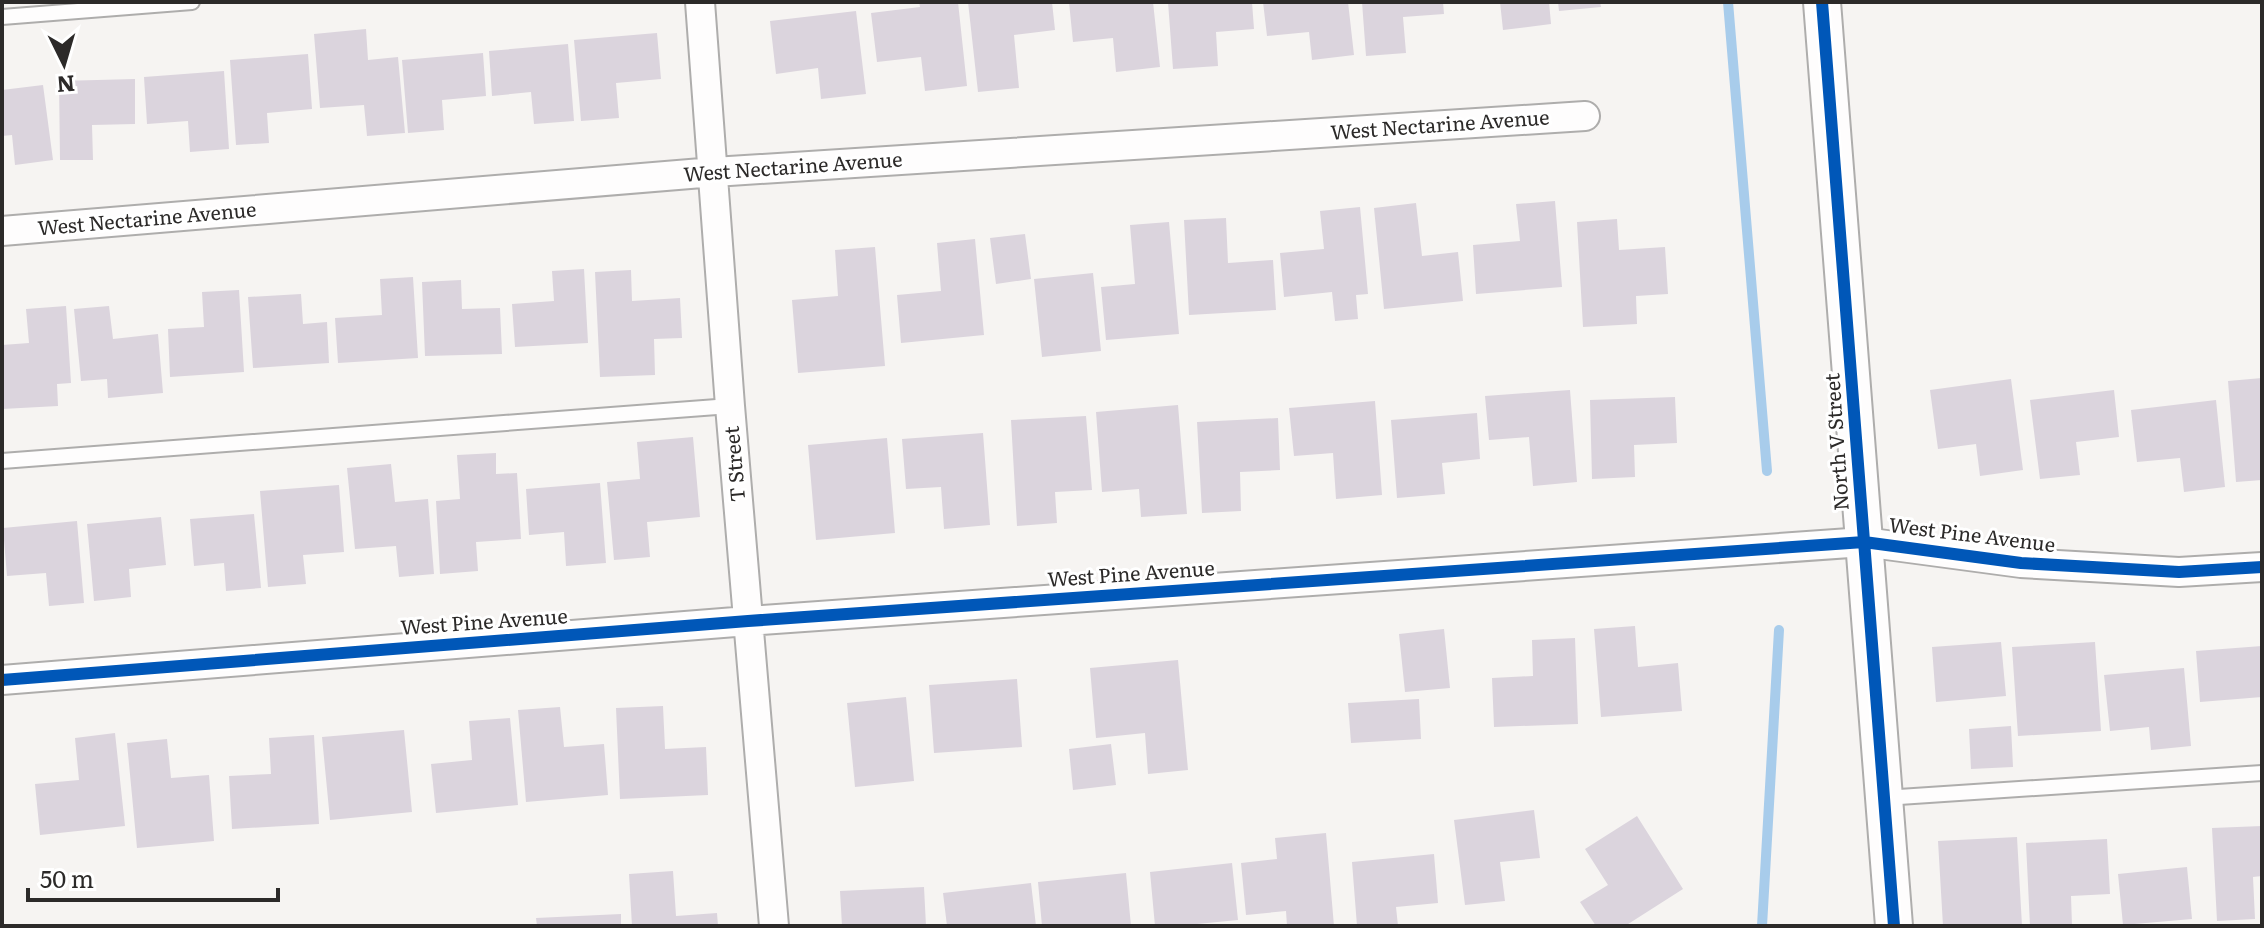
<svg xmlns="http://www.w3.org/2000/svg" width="2264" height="928" font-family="Literata,serif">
	<rect width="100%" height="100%" fill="#f6f4f2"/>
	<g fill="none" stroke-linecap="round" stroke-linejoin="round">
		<path stroke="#a8cceb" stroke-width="10" d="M 1728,2 L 1767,471
			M 1762,926 L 1779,630"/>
	</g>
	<path fill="#dbd4dd" d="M 919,2 L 958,2 L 967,86 L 925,91 L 921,57 L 877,62 L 871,13 L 920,7 Z
		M 968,2 L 1052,2 L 1055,30 L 1014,35 L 1019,88 L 978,92 Z
		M 1069,2 L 1153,2 L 1160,67 L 1116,72 L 1113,38 L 1073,42 Z
		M 1168,2 L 1252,2 L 1254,29 L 1216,32 L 1218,66 L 1173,69 Z
		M 1263,2 L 1348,2 L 1354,55 L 1312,60 L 1309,32 L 1267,36 Z
		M 1362,2 L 1443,2 L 1444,14 L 1403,17 L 1406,53 L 1366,56 Z
		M 1500,2 L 1549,2 L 1551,24 L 1503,30 Z
		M 1558,2 L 1600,2 L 1601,7 L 1559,11 Z
		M 856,11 L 866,94 L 821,99 L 818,68 L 776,74 L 770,21 Z
		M 366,29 L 368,60 L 398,57 L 405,133 L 367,136 L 364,105 L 320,108 L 314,34 Z
		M 657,33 L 661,79 L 616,83 L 619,118 L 581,121 L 574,40 Z
		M 568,44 L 574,121 L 534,124 L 531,92 L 492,96 L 489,51 Z
		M 483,53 L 486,96 L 442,100 L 444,130 L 408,133 L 402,60 Z
		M 308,54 L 312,109 L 267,113 L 269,143 L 236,145 L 230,60 Z
		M 224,71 L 229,149 L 190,152 L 188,121 L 147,124 L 144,77 Z
		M 135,79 L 135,124 L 92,125 L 93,160 L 60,160 L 59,81 Z
		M 43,85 L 53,160 L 15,165 L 12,135 L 2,136 L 2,90 Z
		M 1555,201 L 1562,287 L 1476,294 L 1473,245 L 1520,241 L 1516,204 Z
		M 1416,203 L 1422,256 L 1458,252 L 1463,301 L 1384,309 L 1374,208 Z
		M 1360,207 L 1368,294 L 1356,295 L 1358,319 L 1335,321 L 1332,292 L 1284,297 L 1280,253 L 1324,249 L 1320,211 Z
		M 1226,218 L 1228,263 L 1273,260 L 1276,310 L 1189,315 L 1184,220 Z
		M 1617,219 L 1619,250 L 1665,247 L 1668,294 L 1636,296 L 1637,324 L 1583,327 L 1577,222 Z
		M 1169,222 L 1179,334 L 1106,340 L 1101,287 L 1135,284 L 1130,225 Z
		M 1025,234 L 1031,279 L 996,284 L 990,238 Z
		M 975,239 L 984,335 L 901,343 L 897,295 L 941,291 L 937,243 Z
		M 875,247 L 885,366 L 798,373 L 792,300 L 838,296 L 835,250 Z
		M 584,269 L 588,343 L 515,347 L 512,304 L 554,301 L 552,271 Z
		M 631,270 L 632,301 L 680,298 L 682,338 L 654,339 L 655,375 L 600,377 L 595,272 Z
		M 1093,273 L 1101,351 L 1042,357 L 1034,279 Z
		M 413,277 L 418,358 L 338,363 L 335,318 L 382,315 L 380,279 Z
		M 461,280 L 462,309 L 500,308 L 502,354 L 425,356 L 422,282 Z
		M 239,290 L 244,372 L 170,377 L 168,329 L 204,327 L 202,292 Z
		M 301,294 L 303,324 L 327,322 L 329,363 L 253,368 L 248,297 Z
		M 66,306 L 71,383 L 57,384 L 58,406 L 2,409 L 2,345 L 29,343 L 26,309 Z
		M 109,306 L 113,339 L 158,334 L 163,393 L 108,398 L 107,379 L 81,381 L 74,309 Z
		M 2262,378 L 2262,480 L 2236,482 L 2228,381 Z
		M 2011,379 L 2023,470 L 1980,476 L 1976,444 L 1938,449 L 1930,390 Z
		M 1570,390 L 1577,482 L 1533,486 L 1529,437 L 1489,440 L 1485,396 Z
		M 2114,390 L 2119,437 L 2076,442 L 2080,475 L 2040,479 L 2030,400 Z
		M 1675,397 L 1677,443 L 1634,445 L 1635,477 L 1592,479 L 1590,400 Z
		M 2216,400 L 2225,487 L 2184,492 L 2180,458 L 2137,462 L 2131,410 Z
		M 1375,401 L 1382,495 L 1336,499 L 1333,453 L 1294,456 L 1289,408 Z
		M 1178,405 L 1187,514 L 1141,517 L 1139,489 L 1102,492 L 1096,412 Z
		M 1477,413 L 1480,459 L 1442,463 L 1445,494 L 1397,498 L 1391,420 Z
		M 1086,416 L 1092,490 L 1055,492 L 1057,523 L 1017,526 L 1011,420 Z
		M 1278,418 L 1280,470 L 1240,472 L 1241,511 L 1202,513 L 1197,422 Z
		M 983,433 L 990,525 L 944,529 L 941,487 L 906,489 L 902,439 Z
		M 693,437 L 700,517 L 647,522 L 650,557 L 614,560 L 607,482 L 640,479 L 637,442 Z
		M 887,438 L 895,533 L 816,540 L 808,445 Z
		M 496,453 L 496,474 L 517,473 L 521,539 L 476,542 L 478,571 L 440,574 L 436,501 L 460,499 L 457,455 Z
		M 391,464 L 395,502 L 428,499 L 434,574 L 399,577 L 396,546 L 355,549 L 347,468 Z
		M 600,483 L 606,563 L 566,566 L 564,532 L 529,535 L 526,489 Z
		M 339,485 L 344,552 L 303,555 L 306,584 L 268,587 L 260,491 Z
		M 254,514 L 261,588 L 226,591 L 224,563 L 194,566 L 190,519 Z
		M 161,517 L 166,565 L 129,569 L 131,597 L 94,601 L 87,524 Z
		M 77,521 L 84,603 L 49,606 L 46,573 L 7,576 L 3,528 Z
		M 1635,626 L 1638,667 L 1678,663 L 1682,711 L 1601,717 L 1594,629 Z
		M 1444,629 L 1450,688 L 1405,692 L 1399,634 Z
		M 1575,638 L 1578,724 L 1494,727 L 1492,678 L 1533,676 L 1532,640 Z
		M 2001,642 L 2006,696 L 1936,702 L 1932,647 Z
		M 2095,642 L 2101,731 L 2018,736 L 2012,647 Z
		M 2262,646 L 2262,697 L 2200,702 L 2196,651 Z
		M 1178,660 L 1188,770 L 1148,774 L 1145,733 L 1096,738 L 1090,668 Z
		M 2184,668 L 2191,746 L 2151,750 L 2149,727 L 2110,731 L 2104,675 Z
		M 1017,679 L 1022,747 L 934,753 L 929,685 Z
		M 906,697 L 914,781 L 855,787 L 847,703 Z
		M 1419,699 L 1421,739 L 1351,743 L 1348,703 Z
		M 663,706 L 665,749 L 706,747 L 708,795 L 620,799 L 616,708 Z
		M 560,707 L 564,747 L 604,744 L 608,795 L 526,802 L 518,710 Z
		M 510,718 L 518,805 L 436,813 L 431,764 L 472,760 L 469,721 Z
		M 2011,726 L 2013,767 L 1971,769 L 1969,729 Z
		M 404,730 L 412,812 L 330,820 L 322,737 Z
		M 115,733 L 125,826 L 40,835 L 35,784 L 79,780 L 75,738 Z
		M 314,735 L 319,824 L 232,829 L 229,776 L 271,774 L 269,738 Z
		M 167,739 L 171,778 L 209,775 L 214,841 L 137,848 L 127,743 Z
		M 1111,744 L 1116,785 L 1073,790 L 1069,749 Z
		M 1534,810 L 1540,858 L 1500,862 L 1505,901 L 1465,905 L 1454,820 Z
		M 1637,816 L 1683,889 L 1625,926 L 1596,926 L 1580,902 L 1608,885 L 1585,849 Z
		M 2262,826 L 2262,876 L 2253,877 L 2255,919 L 2217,921 L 2212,828 Z
		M 1326,833 L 1334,926 L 1287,926 L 1286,911 L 1246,915 L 1241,863 L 1277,859 L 1275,838 Z
		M 2017,837 L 2022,926 L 1943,926 L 1938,841 Z
		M 2107,839 L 2110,894 L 2071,896 L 2072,926 L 2030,926 L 2026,843 Z
		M 1434,854 L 1438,903 L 1396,907 L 1398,926 L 1357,926 L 1352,862 Z
		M 1232,863 L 1238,920 L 1197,924 L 1197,926 L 1155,926 L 1150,872 Z
		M 2187,867 L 2192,919 L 2123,925 L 2118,874 Z
		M 673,871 L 676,916 L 717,913 L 718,926 L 632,926 L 629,874 Z
		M 1126,873 L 1131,926 L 1042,926 L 1038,882 Z
		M 1031,883 L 1036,926 L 947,926 L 943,893 Z
		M 924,887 L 926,926 L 842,926 L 840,891 Z
		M 621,914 L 621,926 L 537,926 L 536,918 Z"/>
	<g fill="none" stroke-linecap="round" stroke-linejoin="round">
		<defs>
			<path id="service" d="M 2,17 L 192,2
				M 2,461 L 730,406
				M 1884,798 L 2262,773"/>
			<path id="minor" d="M 700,2 L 730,406 L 774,926
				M 2,231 L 714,172 L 1585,116
				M 2,680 L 748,621 L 1864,542 L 2021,563 L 2179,572 L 2262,567"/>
			<path id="tertiary" d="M 1822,2 L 1894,926"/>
		</defs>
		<use href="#service" stroke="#aeadac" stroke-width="18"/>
		<use href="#minor" stroke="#aeadac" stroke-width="32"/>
		<use href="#tertiary" stroke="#aeadac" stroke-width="40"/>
		<use href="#service" stroke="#fefdfd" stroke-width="14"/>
		<use href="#minor" stroke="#fefdfd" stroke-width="28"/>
		<use href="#tertiary" stroke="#fefdfd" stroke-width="36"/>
		<defs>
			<path id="cycleway" d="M 1822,2 L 1894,926
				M 2,680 L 748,621 L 1864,542 L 2021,563 L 2179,572 L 2262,567"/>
		</defs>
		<use href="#cycleway" stroke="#fff" stroke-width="17"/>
		<use href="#cycleway" stroke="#0057b8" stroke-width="12"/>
	</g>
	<g text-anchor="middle" stroke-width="6" stroke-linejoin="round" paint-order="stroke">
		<g font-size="20" fill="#2c2a29" stroke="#fff">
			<text transform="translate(1440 125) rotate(-4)" y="7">West Nectarine Avenue</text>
			<text transform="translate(793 167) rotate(-4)" y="7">West Nectarine Avenue</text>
			<text transform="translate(147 219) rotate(-5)" y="7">West Nectarine Avenue</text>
			<text transform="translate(1837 442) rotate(-94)" y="7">North V Street</text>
			<text transform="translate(735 464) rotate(-95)" y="7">T Street</text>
			<text transform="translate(1972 535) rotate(7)" y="7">West Pine Avenue</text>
			<text transform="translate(1131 574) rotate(-4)" y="7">West Pine Avenue</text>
			<text transform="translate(484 622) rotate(-4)" y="7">West Pine Avenue</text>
		</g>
	</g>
	<rect width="2264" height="928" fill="none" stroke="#2c2a29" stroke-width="8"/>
	<g transform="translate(64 64) rotate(175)" stroke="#ffffff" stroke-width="6" paint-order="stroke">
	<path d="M0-6L14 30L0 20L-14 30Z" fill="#2c2a29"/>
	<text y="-12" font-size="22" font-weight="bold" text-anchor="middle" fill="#2c2a29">N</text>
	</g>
	<path d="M28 888v12h250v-12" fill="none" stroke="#2c2a29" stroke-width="4"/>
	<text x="40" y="888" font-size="24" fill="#2c2a29" stroke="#ffffff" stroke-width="6" paint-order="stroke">50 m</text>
</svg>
